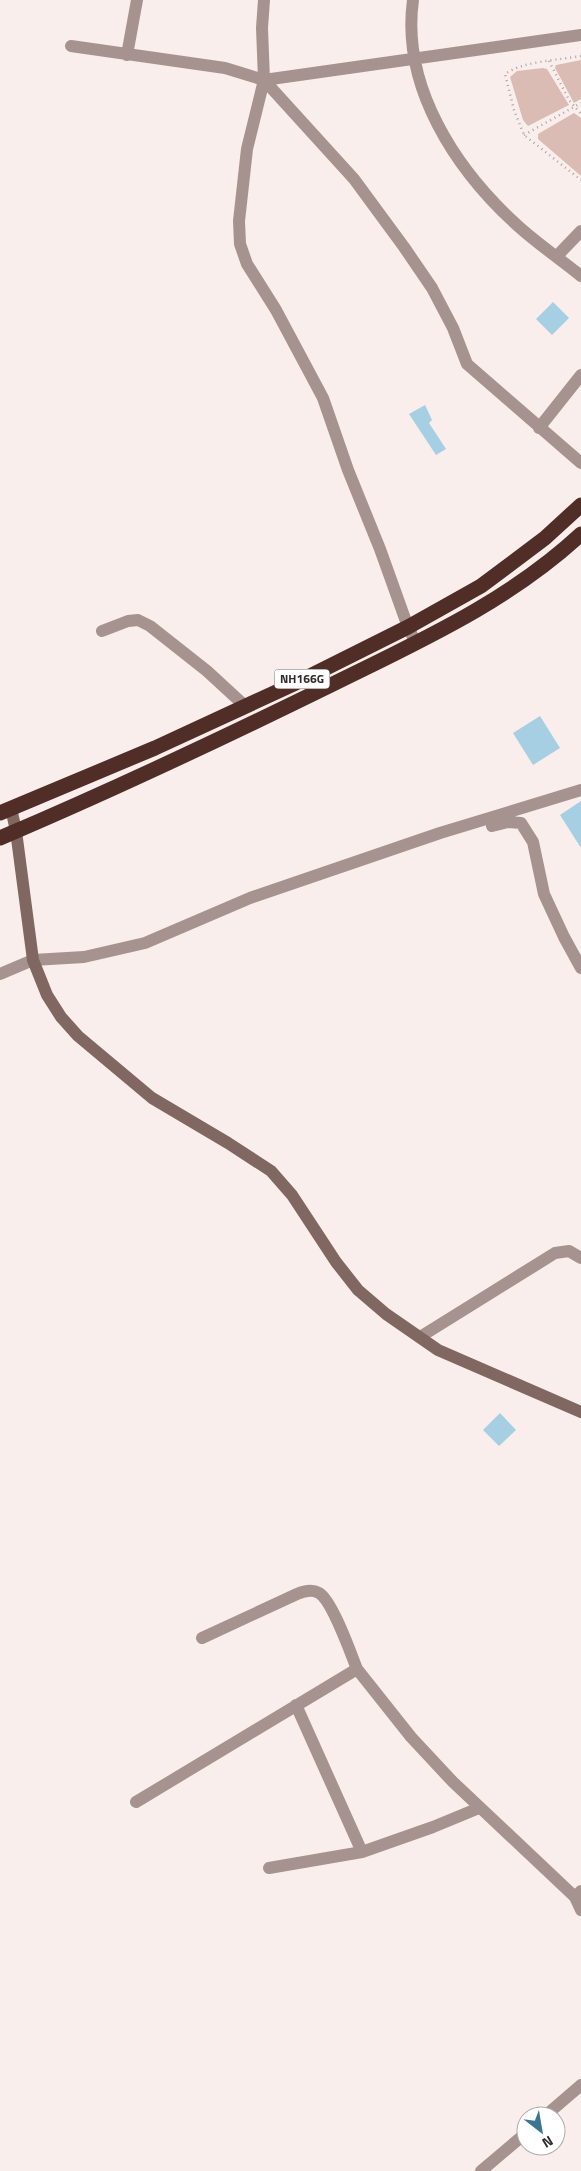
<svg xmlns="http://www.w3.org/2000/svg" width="581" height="2171" font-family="'Titillium Web',sans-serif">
	<rect width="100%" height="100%" fill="#f9eeeb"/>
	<path fill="#dbbcb5" d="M 581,60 L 581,99 L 574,103 L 555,68 L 556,65 Z
		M 543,68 L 547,69 L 569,105 L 528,126 L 523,120 L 510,77 L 517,71 Z
		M 574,113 L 581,118 L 581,176 L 538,139 L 538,134 Z"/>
	<path fill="#a6cfe4" d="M 553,302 L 569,318 L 552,335 L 536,319 Z
		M 425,405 L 432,420 L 429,423 L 446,449 L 436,455 L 409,414 Z
		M 540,716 L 560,748 L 533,765 L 513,733 Z
		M 581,801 L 581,848 L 560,815 Z
		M 500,1413 L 516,1430 L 499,1446 L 483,1430 Z"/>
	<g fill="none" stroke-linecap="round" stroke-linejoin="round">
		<path stroke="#aca4a1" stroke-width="2.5" stroke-dasharray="1 4" stroke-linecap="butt" d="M 581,56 C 560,60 523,61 505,74 L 514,110 L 524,135 L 581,180
			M 549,61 L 569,100 L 581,114
			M 524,135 L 581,103"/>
		<path stroke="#a6938f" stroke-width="12" d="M 264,0 L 262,28 L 264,80 L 247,149 L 239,221 L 240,244 L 247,264 L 276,310 L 323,398 L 348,470 L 380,549 L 408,627 L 416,643
			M 413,0 C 401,87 456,170 518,226 C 538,244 560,259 581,276
			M 71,46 L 225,68 L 264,80 L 581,35
			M 127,55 L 137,0
			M 264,80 L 354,179 L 404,247 L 432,288 L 453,328 L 467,364 L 581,463
			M 557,256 L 581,231
			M 539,428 L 581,375
			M 102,631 L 128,621 L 138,620 L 150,626 L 207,671 L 245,706
			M 492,826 L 508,822 L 521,823 L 533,842 L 544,894 L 564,937 L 581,968
			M 0,974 L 33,960 L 84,957 L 145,943 L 250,898 L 440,833 L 581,790
			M 420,1337 L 555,1253 L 569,1251 L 581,1258
			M 357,1669 L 411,1737 L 453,1782 L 575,1897
			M 296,1705 L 362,1852
			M 136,1802 L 357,1669 C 351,1654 332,1600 319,1593 C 312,1589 304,1591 297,1594 L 202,1638
			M 269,1868 L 362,1852 L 433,1827 L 479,1808
			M 581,1891 L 575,1897 L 581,1910
			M 545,2116 L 581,2085
			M 481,2171 L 526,2133"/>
		<path stroke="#816761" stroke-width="12" d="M 11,808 L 16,831 L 33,960 L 47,995 L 61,1017 L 78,1036 L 152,1098 L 228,1143 L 271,1171 L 292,1195 L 336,1262 L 358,1290 L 386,1314 L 438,1350 L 581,1412"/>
		<path stroke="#502d27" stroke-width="15" d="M 0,813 L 155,748 L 298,682 L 408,627 L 481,586 L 545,538 L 581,505
			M 0,838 C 113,790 223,738 333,684 C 420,641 509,601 581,534"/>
	</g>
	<g text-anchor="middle" stroke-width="4.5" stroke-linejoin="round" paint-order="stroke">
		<rect fill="#fff" stroke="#6e6b6b" stroke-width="1" x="274.5" y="669.5" width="55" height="19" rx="4"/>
		<g font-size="12" font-weight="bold" fill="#302c2b">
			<text x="302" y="683">NH166G</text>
		</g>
	</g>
	<g transform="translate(541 2131) rotate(149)"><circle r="24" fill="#ffffff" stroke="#acabaa"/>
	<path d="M0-4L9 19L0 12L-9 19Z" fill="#3c758f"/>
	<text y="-8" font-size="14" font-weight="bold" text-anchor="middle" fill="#302c2b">N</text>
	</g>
</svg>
